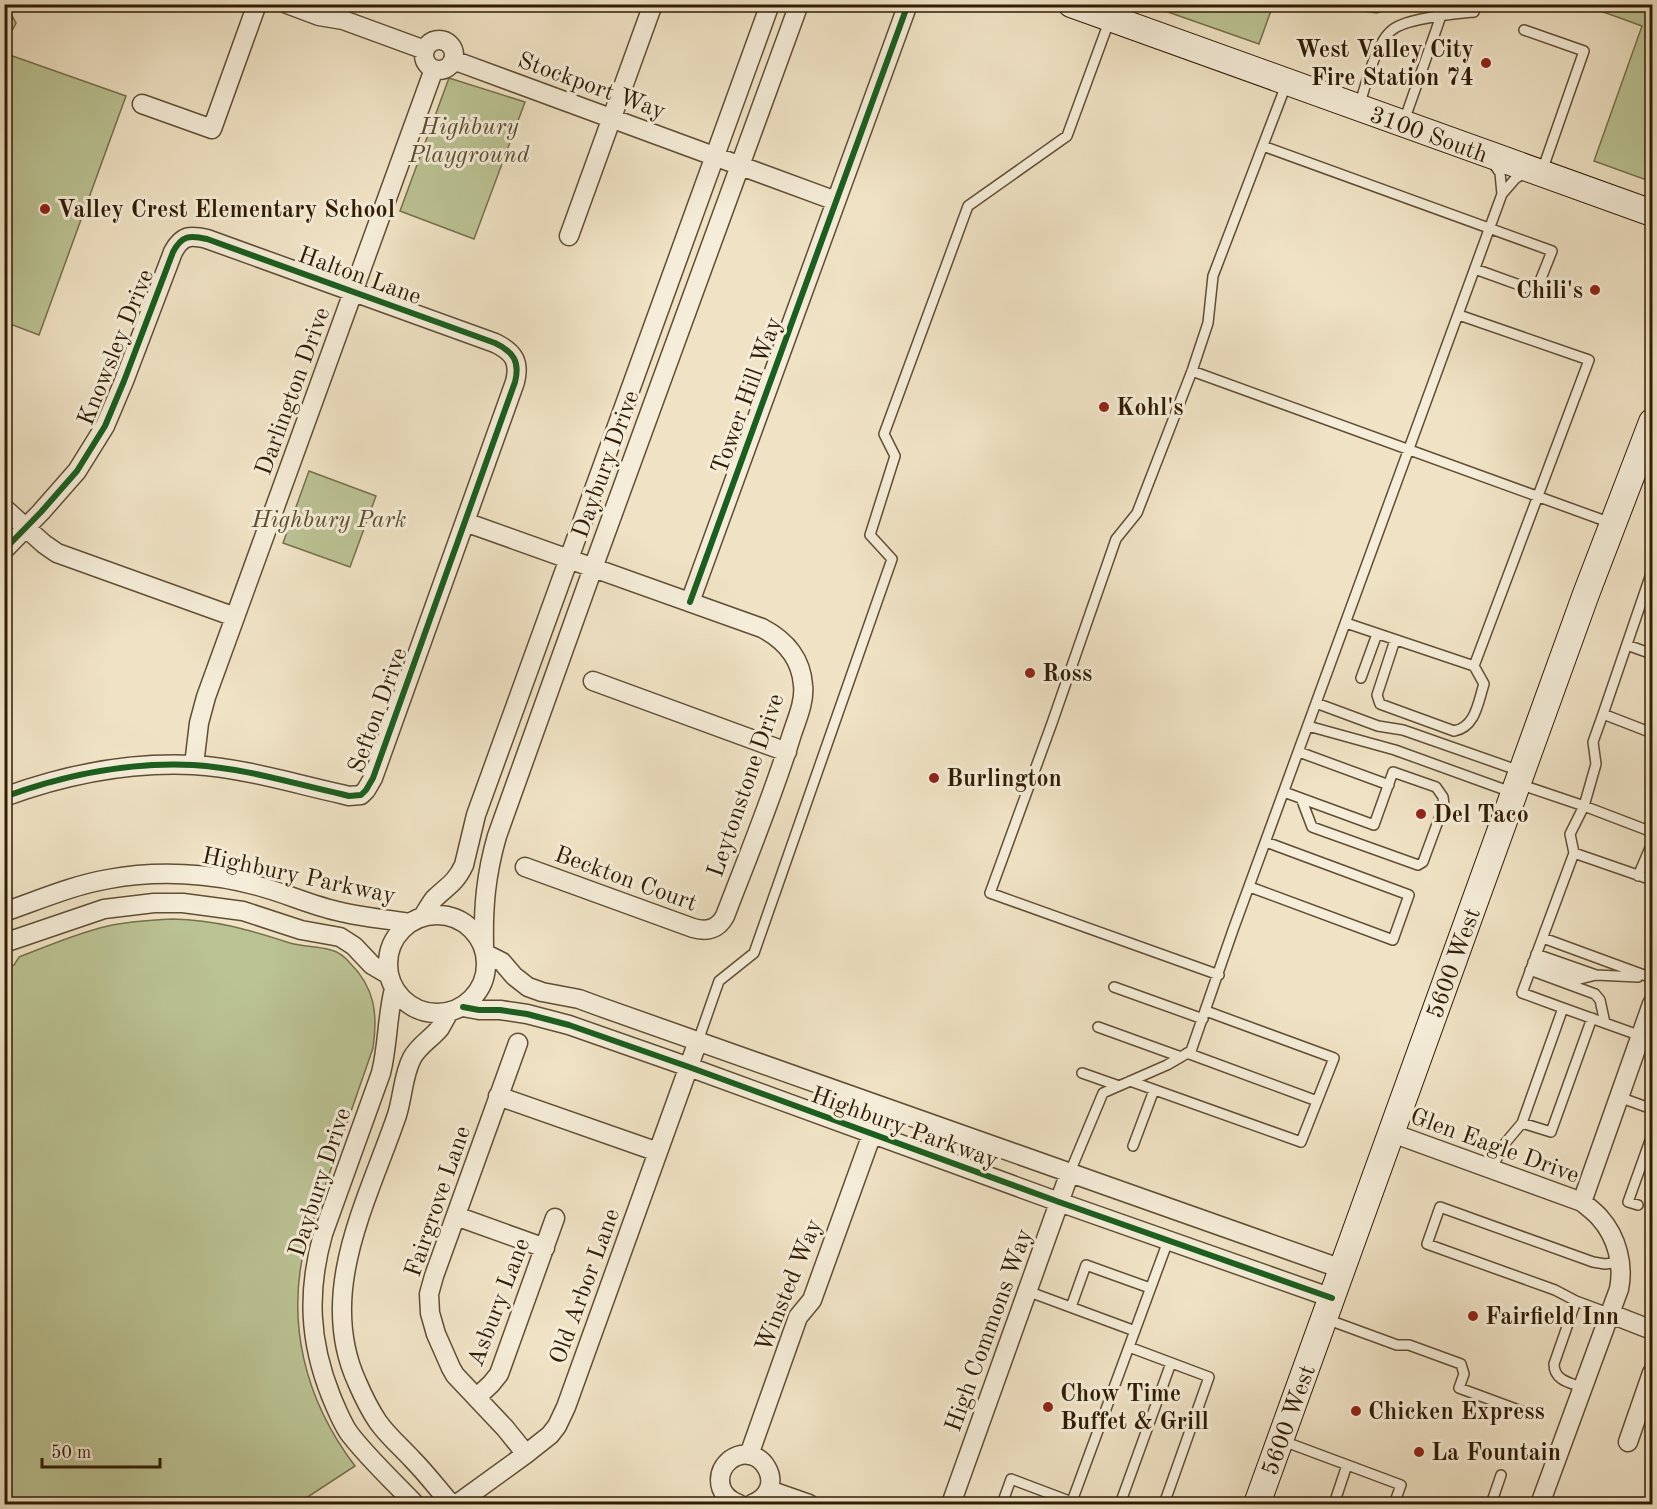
<svg xmlns="http://www.w3.org/2000/svg" width="1657" height="1509" font-family="'Old Standard TT',serif">
	<rect width="100%" height="100%" fill="#f0e3c5"/>
	<filter id="stains"><feTurbulence type="fractalNoise" baseFrequency=".00333" numOctaves="4"/><feColorMatrix values="0 0 0 0 .2 0 0 0 0 .09 0 0 0 0 .02 0 0 0 .5 -.17"/></filter>
	<radialGradient id="worn" r=".72"><stop offset=".6" stop-color="#630" stop-opacity="0"/><stop offset="1" stop-color="#630" stop-opacity=".3"/></radialGradient>
	<path fill="#bbc394" stroke="#76704c" stroke-width="1.5" d="M 1148,5 L 1273,5 L 1259,44 Z
		M 1314,5 L 1398,5 L 1377,13 Z
		M 1584,5 L 1652,5 L 1652,182 L 1594,161 L 1642,26 Z
		M 5,10 L 10,12 L 16,23 L 13,29 L 5,33 Z
		M 4,53 L 126,96 L 39,335 L 5,322 Z
		M 449,78 L 525,102 L 474,239 L 400,211 Z
		M 309,471 L 376,496 L 350,567 L 283,543 Z
		M 173,919 C 216,920 250,930 290,943 C 304,947 318,946 331,950 C 339,952 345,957 350,963 C 375,988 378,1014 373,1048 L 306,1241 C 285,1322 305,1400 355,1466 L 297,1504 L 5,1504 L 5,968 L 14,965 L 19,957 C 48,946 77,933 108,926 C 129,921 151,920 173,919 Z"/>
	<g fill="none" stroke-linecap="round" stroke-linejoin="round">
		<defs>
			<path id="service" d="M 1524,30 L 1584,51 L 1542,171
				M 1359,107 C 1365,87 1376,42 1392,30 C 1407,18 1454,14 1474,12
				M 1404,121 L 1441,16
				M 1263,146 L 1552,251 L 1536,291 L 1475,269
				M 1493,163 L 1500,173 L 1502,194
				M 1192,371 L 1611,523
				M 1346,623 L 1474,666 L 1589,360 L 1459,315
				M 1395,640 L 1377,695 L 1380,704 L 1454,731 C 1476,727 1478,702 1484,684 L 1474,666
				M 1627,645 L 1652,654
				M 1361,678 L 1377,634
				M 1316,703 L 1378,726 L 1403,730 L 1520,771
				M 1603,714 L 1652,571
				M 1308,726 L 1395,750 L 1511,792
				M 1299,752 L 1389,785
				M 1519,784 L 1584,806 L 1652,832
				M 1284,792 L 1374,825 L 1393,772 L 1436,787 L 1443,797 L 1444,805 L 1423,862 L 1418,865 L 1312,827 L 1301,798
				M 1574,853 L 1652,880
				M 1638,876 L 1652,843
				M 1250,887 L 1393,940 L 1409,895 L 1266,842
				M 1543,938 L 1652,978
				M 1536,954 L 1596,975 L 1638,977
				M 1533,962 L 1580,979 L 1596,975
				M 1530,970 L 1595,994 L 1600,1000 L 1605,1023
				M 1219,975 L 990,893 L 1052,723 L 1116,539 L 1137,513 L 1192,371 L 1208,323 L 1213,276 L 1286,85
				M 1114,987 L 1203,1019
				M 1563,1008 L 1641,1036
				M 1098,1027 L 1181,1057
				M 698,1041 L 719,981 L 754,953 L 892,559 L 870,535 L 895,456 L 884,434 L 968,206 L 1067,136 L 1110,19
				M 1187,1053 L 1317,1101
				M 1082,1073 L 1119,1086
				M 1130,1081 L 1301,1142 L 1334,1058 L 1206,1011
				M 1619,1097 L 1652,1109
				M 1522,1123 L 1551,1132 L 1592,1018
				M 1133,1146 L 1154,1090
				M 1491,1169 L 1506,1142 L 1522,1123 L 1563,1008 L 1522,993 L 1574,853 L 1570,834 L 1584,806 L 1596,764 L 1593,742 L 1603,714 L 1652,733
				M 1070,1172 L 1103,1093 L 1167,1065 L 1191,1051 L 1233,930 L 1502,194 L 1515,179 L 1526,172
				M 1638,1205 L 1628,1202 L 1652,1135
				M 1027,1291 L 1135,1331
				M 1576,1301 L 1554,1364 C 1554,1381 1571,1383 1584,1388
				M 1071,1307 L 1086,1265 L 1150,1288
				M 1611,1314 L 1576,1301 L 1555,1290 L 1427,1244 L 1440,1207 L 1593,1262 L 1605,1264 L 1620,1262
				M 1326,1319 L 1397,1345 L 1409,1345 L 1461,1364 L 1464,1374 L 1459,1388 L 1524,1412
				M 1129,1347 L 1209,1377 L 1164,1504
				M 1283,1441 L 1401,1485 L 1394,1504
				M 1002,1504 L 1011,1479 L 1072,1502
				M 1071,1504 L 1168,1241
				M 1120,1504 L 1171,1363
				M 1334,1504 L 1347,1465
				M 1491,1504 L 1501,1475"/>
			<path id="minor" d="M 287,4 L 319,16 L 343,20 L 425,50
				M424 55a15 15 0 1 1 30 0a15 15 0 1 1-30 0Z
				M 453,60 L 836,201
				M 142,104 L 212,129 L 257,4
				M 569,236 L 653,4
				M 4,508 L 44,544 L 57,553 L 235,617
				M 465,522 L 762,628 C 785,640 801,658 803,685 C 805,701 797,719 792,734 C 773,796 748,856 725,916 C 718,929 707,932 693,928 L 525,867
				M 4,550 L 41,512 L 77,471 L 105,426 L 124,381 L 173,252 C 182,235 190,235 207,239 L 495,343 C 514,352 520,362 515,382 L 373,778 L 366,790 L 361,795 L 349,796 L 341,794 C 292,783 243,768 193,765 C 129,762 64,775 4,797
				M 690,602 L 908,4
				M 593,681 L 787,752
				M 194,765 L 199,723 L 206,697 L 434,69
				M 4,912 C 39,900 73,885 109,879 C 158,870 211,873 258,886 C 285,893 310,905 337,911 C 360,917 385,919 409,923
				M388 964a49 49 0 1 1 98 0a49 49 0 1 1-98 0Z
				M 423,916 C 427,910 430,904 434,899 C 447,886 455,884 464,865 L 476,815 L 770,4
				M 4,943 L 104,909 L 154,903 L 183,903 L 243,911 L 301,930 L 340,937 L 354,946 L 372,965 L 389,975
				M 484,946 C 483,907 486,874 497,836 L 593,568 L 799,4
				M 486,954 L 502,962 L 514,976 L 528,987 L 542,992 L 579,999 L 598,1006 L 1342,1269
				M 394,989 C 387,1016 388,1045 381,1073 L 323,1234 C 307,1291 309,1341 331,1396 C 336,1408 342,1423 349,1433 C 367,1457 394,1482 415,1504
				M 463,1007 L 479,1010 L 500,1010 L 527,1014 L 569,1025 L 689,1067 L 1059,1202 L 1332,1298
				M 449,1012 C 446,1017 443,1023 440,1028 C 431,1039 419,1045 412,1058 C 403,1075 403,1096 397,1115 C 368,1200 316,1292 357,1382 C 363,1396 370,1410 378,1422 C 388,1436 401,1447 412,1459 C 426,1473 438,1489 451,1504
				M 518,1043 L 434,1276 L 429,1294 L 430,1313 L 436,1334 L 451,1368 L 455,1375 L 505,1428 L 526,1454
				M 498,1096 L 658,1152
				M 1392,1133 L 1582,1202 C 1588,1207 1595,1212 1600,1218 C 1617,1237 1624,1265 1619,1289 L 1540,1504
				M 1582,1202 L 1652,1004
				M 456,1216 L 545,1248
				M 1611,1314 L 1652,1330
				M 477,1397 L 491,1384 L 499,1374 L 555,1218
				M 1628,1442 L 1652,1373
				M 749,1455 L 798,1317 L 812,1300 L 872,1134
				M 769,1490 L 809,1504
				M 457,1504 L 526,1454 L 550,1435 L 557,1426 L 566,1407 L 698,1041
				M 739,1504 C 728,1500 720,1492 720,1480 C 720,1472 724,1465 730,1460 C 760,1438 791,1489 752,1504
				M 951,1504 L 1070,1172"/>
			<path id="secondary" d="M 1071,4 L 1652,213
				M 1257,1504 L 1586,594 L 1652,422"/>
		</defs>
		<use href="#service" stroke="#604e34" stroke-width="12"/>
		<use href="#minor" stroke="#604e34" stroke-width="21"/>
		<use href="#secondary" stroke="#301c04" stroke-width="28"/>
		<use href="#service" stroke="#f5edd9" stroke-width="9"/>
		<use href="#minor" stroke="#f5edd9" stroke-width="18"/>
		<use href="#secondary" stroke="#f5edd9" stroke-width="26"/>
		<defs>
			<path id="cycleway" d="M 4,550 L 41,512 L 77,471 L 105,426 L 124,381 L 173,252 C 182,235 190,235 207,239 L 495,343 C 514,352 520,362 515,382 L 373,778 L 366,790 L 361,795 L 349,796 L 341,794 C 292,783 243,768 193,765 C 129,762 64,775 4,797
				M 690,602 L 908,4
				M 463,1007 L 479,1010 L 500,1010 L 527,1014 L 569,1025 L 689,1067 L 1059,1202 L 1332,1298"/>
		</defs>
		<use href="#cycleway" stroke="#f5edd9" stroke-width="10"/>
		<use href="#cycleway" stroke="#1b5e20" stroke-width="6"/>
	</g>
	<g fill="#8f2418" stroke="#f5edd9" stroke-width="2">
		<circle cx="1486" cy="63" r="6"/>
		<circle cx="45" cy="209" r="6"/>
		<circle cx="1595" cy="290" r="6"/>
		<circle cx="1104" cy="407" r="6"/>
		<circle cx="1030" cy="673" r="6"/>
		<circle cx="934" cy="778" r="6"/>
		<circle cx="1421" cy="814" r="6"/>
		<circle cx="1473" cy="1316" r="6"/>
		<circle cx="1048" cy="1407" r="6"/>
		<circle cx="1356" cy="1411" r="6"/>
		<circle cx="1419" cy="1452" r="6"/>
	</g>
	<g text-anchor="middle" stroke-width="6" stroke-linejoin="round" paint-order="stroke">
		<g font-size="24" font-weight="bold" fill="#301c04" stroke="#f5edd9" text-anchor="start">
			<text x="1474" y="57" text-anchor="end">West Valley City<tspan x="1474" dy="28">Fire Station 74</tspan></text>
			<text x="57" y="217">Valley Crest Elementary School</text>
			<text x="1583" y="298" text-anchor="end">Chili's</text>
			<text x="1116" y="415">Kohl's</text>
			<text x="1042" y="681">Ross</text>
			<text x="946" y="786">Burlington</text>
			<text x="1433" y="822">Del Taco</text>
			<text x="1485" y="1324">Fairfield Inn</text>
			<text x="1060" y="1401">Chow Time<tspan x="1060" dy="28">Buffet &amp; Grill</tspan></text>
			<text x="1368" y="1419">Chicken Express</text>
			<text x="1431" y="1460">La Fountain</text>
		</g>
		<g font-size="24" fill="#301c04" stroke="#f5edd9">
			<text transform="translate(592 85) rotate(20)" y="8">Stockport Way</text>
			<text transform="translate(1429 134) rotate(20)" y="8">3100 South</text>
			<text transform="translate(360 275) rotate(20)" y="8">Halton Lane</text>
			<text transform="translate(115 347) rotate(-68)" y="8">Knowsley Drive</text>
			<text transform="translate(292 391) rotate(-70)" y="8">Darlington Drive</text>
			<text transform="translate(746 395) rotate(-70)" y="8">Tower Hill Way</text>
			<text transform="translate(605 464) rotate(-70)" y="8">Daybury Drive</text>
			<text transform="translate(377 710) rotate(-70)" y="8">Sefton Drive</text>
			<text transform="translate(745 785) rotate(-71)" y="8">Leytonstone Drive</text>
			<text transform="translate(299 875) rotate(12)" y="8">Highbury Parkway</text>
			<text transform="translate(626 878) rotate(20)" y="8">Beckton Court</text>
			<text transform="translate(1453 963) rotate(-70)" y="8">5600 West</text>
			<text transform="translate(905 1127) rotate(20)" y="8">Highbury Parkway</text>
			<text transform="translate(1495 1145) rotate(20)" y="8">Glen Eagle Drive</text>
			<text transform="translate(319 1182) rotate(-72)" y="8">Daybury Drive</text>
			<text transform="translate(437 1201) rotate(-71)" y="8">Fairgrove Lane</text>
			<text transform="translate(788 1285) rotate(-68)" y="8">Winsted Way</text>
			<text transform="translate(584 1286) rotate(-70)" y="8">Old Arbor Lane</text>
			<text transform="translate(498 1302) rotate(-69)" y="8">Asbury Lane</text>
			<text transform="translate(988 1330) rotate(-70)" y="8">High Commons Way</text>
			<text transform="translate(1288 1420) rotate(-70)" y="8">5600 West</text>
		</g>
		<g font-size="24" font-style="italic" fill="#5a4e2f" stroke="#f5edd9">
			<text x="469" y="134">Highbury<tspan x="469" dy="28">Playground</tspan></text>
			<text x="329" y="527">Highbury Park</text>
		</g>
	</g>
	<rect width="1657" height="1509" fill="none" stroke="#f0e3c5" stroke-width="24"/>
	<rect x="6" y="6" width="1645" height="1497" fill="none" stroke="#301c04" stroke-width="3"/>
	<rect x="12" y="12" width="1633" height="1485" fill="none" stroke="#301c04" stroke-width="1.5"/>
	<path d="M42 1458v9h118v-9" fill="none" stroke="#301c04" stroke-width="3"/>
	<text x="51" y="1458" font-size="18" fill="#301c04" stroke="#f5edd9" stroke-width="4.5" paint-order="stroke">50 m</text>
	<rect width="100%" height="100%" filter="url(#stains)"/>
	<rect width="100%" height="100%" fill="url(#worn)"/>
</svg>
